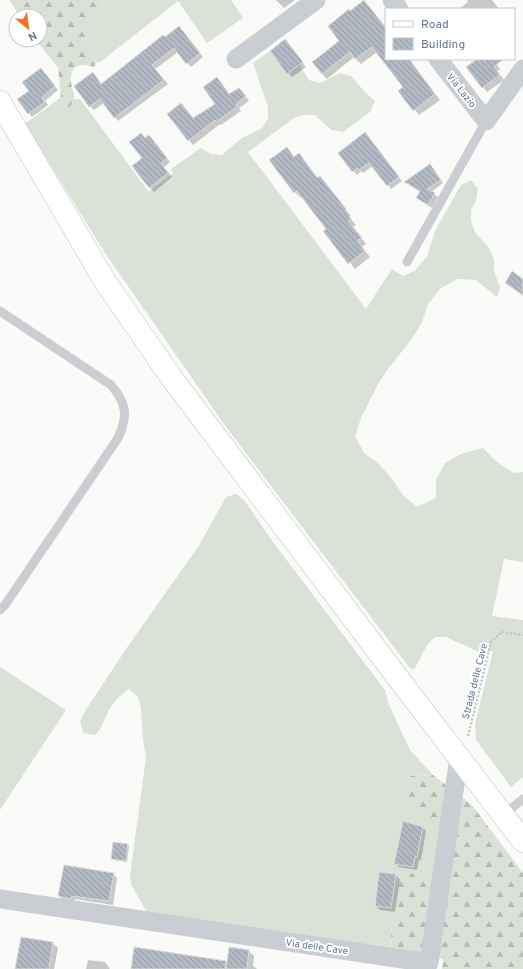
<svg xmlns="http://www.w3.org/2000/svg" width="523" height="969" font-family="Overpass,sans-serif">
	<defs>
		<pattern id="forest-firs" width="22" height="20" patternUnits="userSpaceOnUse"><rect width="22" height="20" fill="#dae2d8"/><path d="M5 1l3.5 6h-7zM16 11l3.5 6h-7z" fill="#b5bcb5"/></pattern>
		<pattern id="building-back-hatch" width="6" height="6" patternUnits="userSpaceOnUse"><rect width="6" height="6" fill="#b2b9c2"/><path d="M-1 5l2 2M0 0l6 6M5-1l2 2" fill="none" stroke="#959ba4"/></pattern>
	</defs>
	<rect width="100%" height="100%" fill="#fafaf8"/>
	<path fill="#dae2d8" d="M 104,0 L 231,0 L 243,18 L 207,43 L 178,1 L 100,62 L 96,63 L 83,31 L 84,27 L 101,17 Z
		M 270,51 L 287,74 L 300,64 L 303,71 L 309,80 L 320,83 L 340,73 L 351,76 L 366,93 L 375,101 L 370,112 L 343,132 L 331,130 L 315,115 L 304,115 L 294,118 L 248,152 L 366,309 L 392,269 L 403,276 L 414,271 L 427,257 L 435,231 L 461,185 L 471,180 L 478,189 L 476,200 L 471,210 L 471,221 L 475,232 L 490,249 L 494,260 L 494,271 L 500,287 L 497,297 L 476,280 L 458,279 L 441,288 L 428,304 L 422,322 L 412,339 L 387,370 L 378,384 L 361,418 L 355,436 L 364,453 L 379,464 L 392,479 L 403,495 L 417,507 L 436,498 L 436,480 L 445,463 L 463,453 L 483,448 L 497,462 L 514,473 L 523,472 L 523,562 L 504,559 L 492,616 L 523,620 L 523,777 L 511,787 L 476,740 L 475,724 L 493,651 L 481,653 L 446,637 L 435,637 L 427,645 L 414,670 L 409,667 L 226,427 L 105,253 L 25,124 L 61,97 L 65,105 L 72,104 L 74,99 L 80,99 L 149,192 L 173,173 L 171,169 L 201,148 L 211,154 L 222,155 L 242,138 L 262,128 L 268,118 L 268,107 L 253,63 Z
		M 236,494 L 245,501 L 270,538 L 385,690 L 389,705 L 410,750 L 433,775 L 411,776 L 413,808 C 431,828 462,850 448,880 L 395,888 L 390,948 L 157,918 L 146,911 L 131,884 L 130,876 L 146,757 L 143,740 L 141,708 L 138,697 L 129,689 C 119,696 111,704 106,716 C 102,725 102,728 95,735 L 83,733 L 80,722 L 85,711 L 128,646 L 198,547 L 226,497 Z
		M 0,667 L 66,710 L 0,810 Z"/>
	<path fill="url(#forest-firs)" d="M 9,0 L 104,0 L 101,17 L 84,27 L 83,31 L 96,63 L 94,67 C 82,63 70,64 71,81 C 71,87 75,94 74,99 C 73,102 71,105 69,108 L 65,105 L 61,97 L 58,68 L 36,40 L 40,40 L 40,16 L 20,16 Z
		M 433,775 L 472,805 L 523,873 L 523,969 L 442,969 L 443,959 L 390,948 L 395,888 C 408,864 422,874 440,885 C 451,879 452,876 451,863 C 448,836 427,828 413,808 C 407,800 406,791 404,782 L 411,776 Z"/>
	<path fill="#0003" d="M 276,0 L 295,0 L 284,8 Z
		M 467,0 L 492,0 L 499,9 L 459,9 L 468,2 Z
		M 364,1 L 386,29 L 386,59 L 409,59 L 440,100 L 419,115 L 399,91 L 404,87 L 377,52 L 361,64 L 354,57 L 327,79 L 322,74 L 341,41 L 350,12 Z
		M 183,31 L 203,57 L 191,67 L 178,52 L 155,69 L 168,84 L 118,121 L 104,103 L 94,110 L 90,106 L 96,77 L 102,85 L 165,38 Z
		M 285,40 L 306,67 L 292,77 L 288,73 Z
		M 479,59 L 492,59 L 500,69 L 497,71 L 504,80 L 487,92 L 468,68 Z
		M 44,73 L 58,90 L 45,101 L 48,105 L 32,117 L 29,113 L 30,91 Z
		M 217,79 L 230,95 L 243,93 L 249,101 L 239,108 L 241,111 L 221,125 L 220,124 L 193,145 L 168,114 L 181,104 L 194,119 L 216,104 Z
		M 365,133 L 402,181 L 391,189 L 373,166 L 363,173 L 361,171 L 357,175 L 339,153 Z
		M 145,139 L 153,140 L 170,162 L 164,167 L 172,177 L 154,192 L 150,188 L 143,158 Z
		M 287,148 L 295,157 L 299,154 L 304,160 L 318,178 L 320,177 L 326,183 L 351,216 L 349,217 L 356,225 L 353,227 L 366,244 L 362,247 L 370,257 L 355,269 L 325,231 L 328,229 L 303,196 L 301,198 L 295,192 L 271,160 Z
		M 433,168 L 443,183 L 431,192 L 438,197 L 432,208 L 417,198 L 420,192 L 405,182 Z
		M 523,280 L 523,296 L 506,283 Z
		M 422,827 L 426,831 L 421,860 L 419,860 L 417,870 L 399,867 L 396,863 Z
		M 128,845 L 129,847 L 127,862 L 114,860 L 112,859 Z
		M 113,874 L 117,878 L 113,905 L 75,899 L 75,902 L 63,900 L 59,896 Z
		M 395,875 L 400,879 L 395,912 L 380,910 L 376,906 Z
		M 21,938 L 53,943 L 58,948 L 54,969 L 16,969 Z
		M 135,948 L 228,962 L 230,948 L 249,951 L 254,956 L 253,966 L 257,969 L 132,969 Z
		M 88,960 L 105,962 L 110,969 L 86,969 Z"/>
	<path fill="url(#building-back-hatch)" stroke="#dcdcda" d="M 364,0 L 386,28 L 386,59 L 409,59 L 435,94 L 413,111 L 398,91 L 403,87 L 372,47 L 355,59 L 350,52 L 322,74 L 312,62 L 339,41 L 328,26 L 349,9 L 350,11 Z
		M 179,26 L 200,53 L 186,64 L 174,48 L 152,65 L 164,80 L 114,118 L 100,99 L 89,107 L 74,86 L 93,72 L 101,84 L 163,35 L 165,37 Z
		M 285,39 L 303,62 L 287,74 L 270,51 Z
		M 477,59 L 503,59 L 494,67 L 500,75 L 482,88 L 466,67 Z
		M 41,68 L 55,86 L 42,97 L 45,102 L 28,114 L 17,99 L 29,91 L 22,82 Z
		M 217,77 L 229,94 L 239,88 L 246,96 L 236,104 L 238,106 L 216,122 L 215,120 L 188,141 L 167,114 L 181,103 L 193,118 L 215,104 L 203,87 Z
		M 365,132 L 399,177 L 387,186 L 369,163 L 359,170 L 357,168 L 352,172 L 338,153 Z
		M 141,133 L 145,138 L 149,135 L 167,158 L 161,163 L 168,173 L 149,188 L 132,166 L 142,158 L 129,142 Z
		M 287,147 L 294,157 L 299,153 L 317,178 L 320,176 L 346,209 L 345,211 L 351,219 L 348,221 L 362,238 L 357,241 L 365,251 L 348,264 L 323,231 L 326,229 L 297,191 L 294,193 L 269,160 Z
		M 430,164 L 441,180 L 427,189 L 435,193 L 428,205 L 416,198 L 420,191 L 404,182 Z
		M 512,271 L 523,279 L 523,295 L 505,283 Z
		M 403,821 L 423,827 L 417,857 L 415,857 L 413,867 L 394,864 Z
		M 113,842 L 128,844 L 126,861 L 111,859 Z
		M 64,865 L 114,873 L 109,901 L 72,896 L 71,899 L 58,896 Z
		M 379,872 L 396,874 L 391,908 L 375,906 Z
		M 21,937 L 53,942 L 49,969 L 15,969 Z
		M 134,947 L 226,961 L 225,969 L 131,969 Z
		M 229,947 L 249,950 L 247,969 L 226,969 Z"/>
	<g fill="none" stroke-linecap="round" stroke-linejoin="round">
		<defs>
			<path id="primary" d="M 0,102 L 106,283 L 171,377 L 404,686 L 523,841"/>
		</defs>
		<use href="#primary" stroke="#bdc0c5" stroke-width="23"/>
		<path stroke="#c1c3c6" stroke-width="2.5" stroke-dasharray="2 2" stroke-linecap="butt" d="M 468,736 L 491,642 L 502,632 L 523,635"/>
		<path stroke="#cacdd2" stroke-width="9" d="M 407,262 L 486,121
			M 0,311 L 111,385 C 127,403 128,417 118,438 L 5,605 L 0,610
			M 503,815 L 523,799"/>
		<path stroke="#cacdd2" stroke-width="19" d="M 392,0 L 399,9
			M 236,59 L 316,0
			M 438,59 L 486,121 L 523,69
			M 0,899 L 429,963 L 459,757"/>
		<use href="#primary" stroke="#fff" stroke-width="22"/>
	</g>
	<g text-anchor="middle" stroke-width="4" stroke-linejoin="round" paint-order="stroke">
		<g font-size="10" fill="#66758c" stroke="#fff">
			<text transform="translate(462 90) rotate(52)" y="4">Via Lazio</text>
			<text transform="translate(474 681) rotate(-76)" y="4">Strada delle Cave</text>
			<text transform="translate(317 946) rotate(8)" y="4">Via delle Cave</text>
		</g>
	</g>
	<rect x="385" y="8" width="130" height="52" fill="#ffffff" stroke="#c2c8d1"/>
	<rect x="393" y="21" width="20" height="6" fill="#ffffff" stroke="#c2c8d1"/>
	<text x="421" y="28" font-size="12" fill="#66758c">Road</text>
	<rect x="393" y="38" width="20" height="12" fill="url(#building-back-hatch)" stroke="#c2c8d1"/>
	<text x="421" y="48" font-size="12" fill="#66758c">Building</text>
	<g transform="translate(28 28) rotate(151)"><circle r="19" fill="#ffffff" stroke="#c2c8d1"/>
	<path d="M0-3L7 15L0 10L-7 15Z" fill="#f4701e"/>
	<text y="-6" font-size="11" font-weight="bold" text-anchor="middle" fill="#66758c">N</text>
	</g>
</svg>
